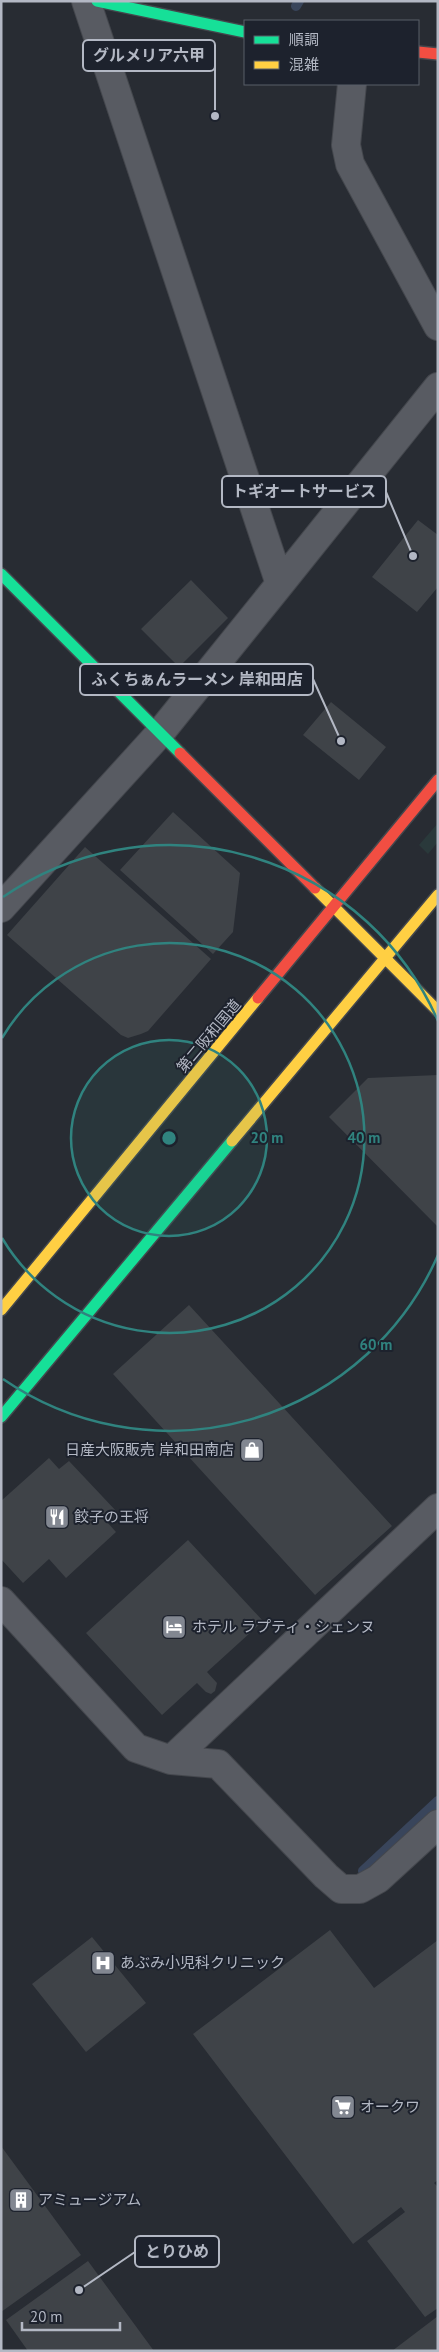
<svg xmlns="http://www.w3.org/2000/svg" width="439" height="2352" font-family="'PT Sans','Noto Sans JP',sans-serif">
	<rect width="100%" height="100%" fill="#282c33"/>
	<path fill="#2a393b" d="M 438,823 L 438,842 L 428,854 L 419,845 Z"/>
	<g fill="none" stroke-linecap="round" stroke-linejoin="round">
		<path stroke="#39455b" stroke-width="10" d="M 296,6 L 299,1
			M 363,1871 L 438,1801"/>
	</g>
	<path fill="#3f4348" d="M 418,520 L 438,535 L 438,587 L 417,612 L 372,577 Z
		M 191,580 L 228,618 L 179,667 L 141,629 Z
		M 331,702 L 386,747 L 359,780 L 303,735 Z
		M 173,812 L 240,873 L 233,932 L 213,954 L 120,870 Z
		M 85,847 L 211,959 L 148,1031 L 141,1034 L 128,1038 L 121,1035 L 7,935 Z
		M 438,1075 L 438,1227 L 329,1117 L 368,1078 Z
		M 189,1305 L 392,1526 L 315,1595 L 113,1374 Z
		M 49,1458 L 59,1469 L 69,1461 L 118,1513 L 107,1522 L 116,1532 L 66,1578 L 49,1559 L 23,1583 L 1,1559 L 1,1501 Z
		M 188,1540 L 263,1621 L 207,1672 L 217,1683 L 215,1691 L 211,1694 L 206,1692 L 197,1683 L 162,1715 L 86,1633 Z
		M 330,1930 L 374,1988 L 438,1940 L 438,2180 L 434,2183 L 438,2187 L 438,2308 L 425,2317 L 367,2241 L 405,2212 L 401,2207 L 353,2244 L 193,2034 Z
		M 92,1937 L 146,2003 L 86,2052 L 32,1984 Z
		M 1,2146 L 81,2255 L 1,2312 Z
		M 88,2261 L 154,2351 L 28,2351 L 6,2320 Z
		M 438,2316 L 438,2351 L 392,2351 Z"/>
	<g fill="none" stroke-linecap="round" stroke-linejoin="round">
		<defs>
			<path id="street" d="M 352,84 L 346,145 L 350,164 L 438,326
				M 280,584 L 438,387
				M 1,908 L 160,733 L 280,584 L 86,1
				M 1,1601 L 136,1748 L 171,1760 L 218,1764 L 326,1876 L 341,1889 L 360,1889 L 378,1879 L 438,1824
				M 171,1760 L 438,1508"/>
			<path id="fast" d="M 97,1 L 245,32
				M 1,574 L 180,753
				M 1,1417 L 232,1141"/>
			<path id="slow" d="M 315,888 L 438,1011
				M 232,1141 L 438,895
				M 1,1310 L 258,998"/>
			<path id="jam" d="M 418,52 L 438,54
				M 180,753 L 315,888
				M 258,998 L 438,780"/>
		</defs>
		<use href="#street" stroke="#44474d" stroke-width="30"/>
		<use href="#fast" stroke="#44474d" stroke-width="14"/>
		<use href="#slow" stroke="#44474d" stroke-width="14"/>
		<use href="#jam" stroke="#44474d" stroke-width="14"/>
		<use href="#street" stroke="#585b62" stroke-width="28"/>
		<use href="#fast" stroke="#16e098" stroke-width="11"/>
		<use href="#slow" stroke="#ffcf43" stroke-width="11"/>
		<use href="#jam" stroke="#f24e42" stroke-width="11"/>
	</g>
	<circle cx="169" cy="1138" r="98" fill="#30837f" fill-opacity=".12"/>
	<g fill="none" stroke="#30837f" stroke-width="2.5">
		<circle cx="169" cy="1138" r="98"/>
		<path d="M2 1038A195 195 0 1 1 2 1238"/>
		<path d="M438 1255A293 293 0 0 1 3 1379M3 897A293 293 0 0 1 438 1021"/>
	</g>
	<defs>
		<symbol id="shop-square" viewBox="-11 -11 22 22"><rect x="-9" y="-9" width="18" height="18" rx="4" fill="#828791" stroke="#1d222d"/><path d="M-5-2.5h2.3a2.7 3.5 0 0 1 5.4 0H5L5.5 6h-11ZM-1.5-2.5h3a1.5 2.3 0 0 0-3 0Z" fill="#fff"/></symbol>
		<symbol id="restaurant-square" viewBox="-11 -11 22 22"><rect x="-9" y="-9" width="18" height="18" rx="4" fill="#828791" stroke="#1d222d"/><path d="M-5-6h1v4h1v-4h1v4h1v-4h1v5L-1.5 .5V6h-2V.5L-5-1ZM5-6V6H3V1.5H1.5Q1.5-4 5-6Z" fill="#fff"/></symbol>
		<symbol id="hotel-square" viewBox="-11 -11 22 22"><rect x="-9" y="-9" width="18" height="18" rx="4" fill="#828791" stroke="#1d222d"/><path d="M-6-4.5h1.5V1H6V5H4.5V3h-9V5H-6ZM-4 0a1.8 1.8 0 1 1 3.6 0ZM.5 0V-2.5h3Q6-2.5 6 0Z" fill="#fff"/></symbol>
		<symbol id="hospital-square" viewBox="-11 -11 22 22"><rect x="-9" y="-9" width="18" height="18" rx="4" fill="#828791" stroke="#1d222d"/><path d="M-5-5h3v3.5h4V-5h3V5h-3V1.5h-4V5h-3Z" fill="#fff"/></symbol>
		<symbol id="supermarket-square" viewBox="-11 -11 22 22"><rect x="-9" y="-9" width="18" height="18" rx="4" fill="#828791" stroke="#1d222d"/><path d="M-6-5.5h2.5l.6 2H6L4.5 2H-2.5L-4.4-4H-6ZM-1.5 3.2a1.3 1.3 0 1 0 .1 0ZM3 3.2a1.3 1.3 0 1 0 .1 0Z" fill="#fff"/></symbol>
		<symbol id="building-square" viewBox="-11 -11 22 22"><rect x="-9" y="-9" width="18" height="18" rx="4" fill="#828791" stroke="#1d222d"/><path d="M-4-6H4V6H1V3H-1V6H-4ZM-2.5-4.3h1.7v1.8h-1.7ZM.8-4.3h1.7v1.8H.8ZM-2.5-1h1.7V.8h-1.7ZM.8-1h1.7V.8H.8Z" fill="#fff"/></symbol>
	</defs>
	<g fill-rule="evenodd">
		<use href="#shop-square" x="238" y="1436" width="28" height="28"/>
		<use href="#restaurant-square" x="43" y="1503" width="28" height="28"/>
		<use href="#hotel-square" x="160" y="1613" width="28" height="28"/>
		<use href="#hospital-square" x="89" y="1949" width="28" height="28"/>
		<use href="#supermarket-square" x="329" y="2093" width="28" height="28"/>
		<use href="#building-square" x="7" y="2186" width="28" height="28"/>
	</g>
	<g text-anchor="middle" stroke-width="4" stroke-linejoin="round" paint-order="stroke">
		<g font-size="15" fill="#b3b8c4" stroke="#1d222d">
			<text transform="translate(209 1036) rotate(-50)" y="5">第二阪和国道</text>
		</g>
		<g font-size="15" fill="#b3b8c4" stroke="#1d222d" text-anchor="start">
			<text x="234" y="1455" text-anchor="end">日産大阪販売 岸和田南店</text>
			<text x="74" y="1522">餃子の王将</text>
			<text x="192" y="1632">ホテル ラプティ・シェンヌ</text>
			<text x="120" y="1968">あぶみ小児科クリニック</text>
			<text x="360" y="2112">オークワ</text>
			<text x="38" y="2205">アミュージアム</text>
		</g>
	</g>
	<circle cx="169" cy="1138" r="8" fill="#30837f" stroke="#1d222d" stroke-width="2.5"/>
	<g font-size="15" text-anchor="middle" font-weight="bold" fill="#30837f" stroke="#1d222d" stroke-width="4" stroke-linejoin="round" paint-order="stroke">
		<text x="267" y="1143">20 m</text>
		<text x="364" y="1143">40 m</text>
		<text x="376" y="1350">60 m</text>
	</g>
	<path fill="none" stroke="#b3b8c4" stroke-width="2" d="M215 116L215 56M413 556L386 492M341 741L313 679M79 2290L135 2252"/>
	<g fill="#b3b8c4" stroke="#1d222d" stroke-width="2">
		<circle cx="215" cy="116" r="5"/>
		<circle cx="413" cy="556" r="5"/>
		<circle cx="341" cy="741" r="5"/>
		<circle cx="79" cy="2290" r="5"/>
	</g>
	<g fill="#1d222d" stroke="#b3b8c4" stroke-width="2">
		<rect x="83" y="40" width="132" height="31" rx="5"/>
		<rect x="222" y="476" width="164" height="31" rx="5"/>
		<rect x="80" y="664" width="233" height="31" rx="5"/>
		<rect x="135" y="2236" width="84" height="31" rx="5"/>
	</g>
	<g font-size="16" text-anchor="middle" font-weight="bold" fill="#b3b8c4">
		<text x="149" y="61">グルメリア六甲</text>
		<text x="304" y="497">トギオートサービス</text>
		<text x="197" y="685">ふくちぁんラーメン 岸和田店</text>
		<text x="177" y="2257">とりひめ</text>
	</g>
	<rect width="439" height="2352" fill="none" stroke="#b3b8c4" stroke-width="5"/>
	<rect x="244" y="20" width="175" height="65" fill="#1d222d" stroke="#595e69"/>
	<rect x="254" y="36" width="25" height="8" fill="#16e098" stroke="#595e69"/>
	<text x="289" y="45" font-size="15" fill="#b3b8c4">順調</text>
	<rect x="254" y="61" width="25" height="8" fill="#ffcf43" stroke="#595e69"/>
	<text x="289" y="70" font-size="15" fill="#b3b8c4">混雑</text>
	<path d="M22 2322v8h98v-8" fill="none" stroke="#b3b8c4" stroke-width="2.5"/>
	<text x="30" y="2322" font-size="15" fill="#b3b8c4" stroke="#1d222d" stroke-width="4" paint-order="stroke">20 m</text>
</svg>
